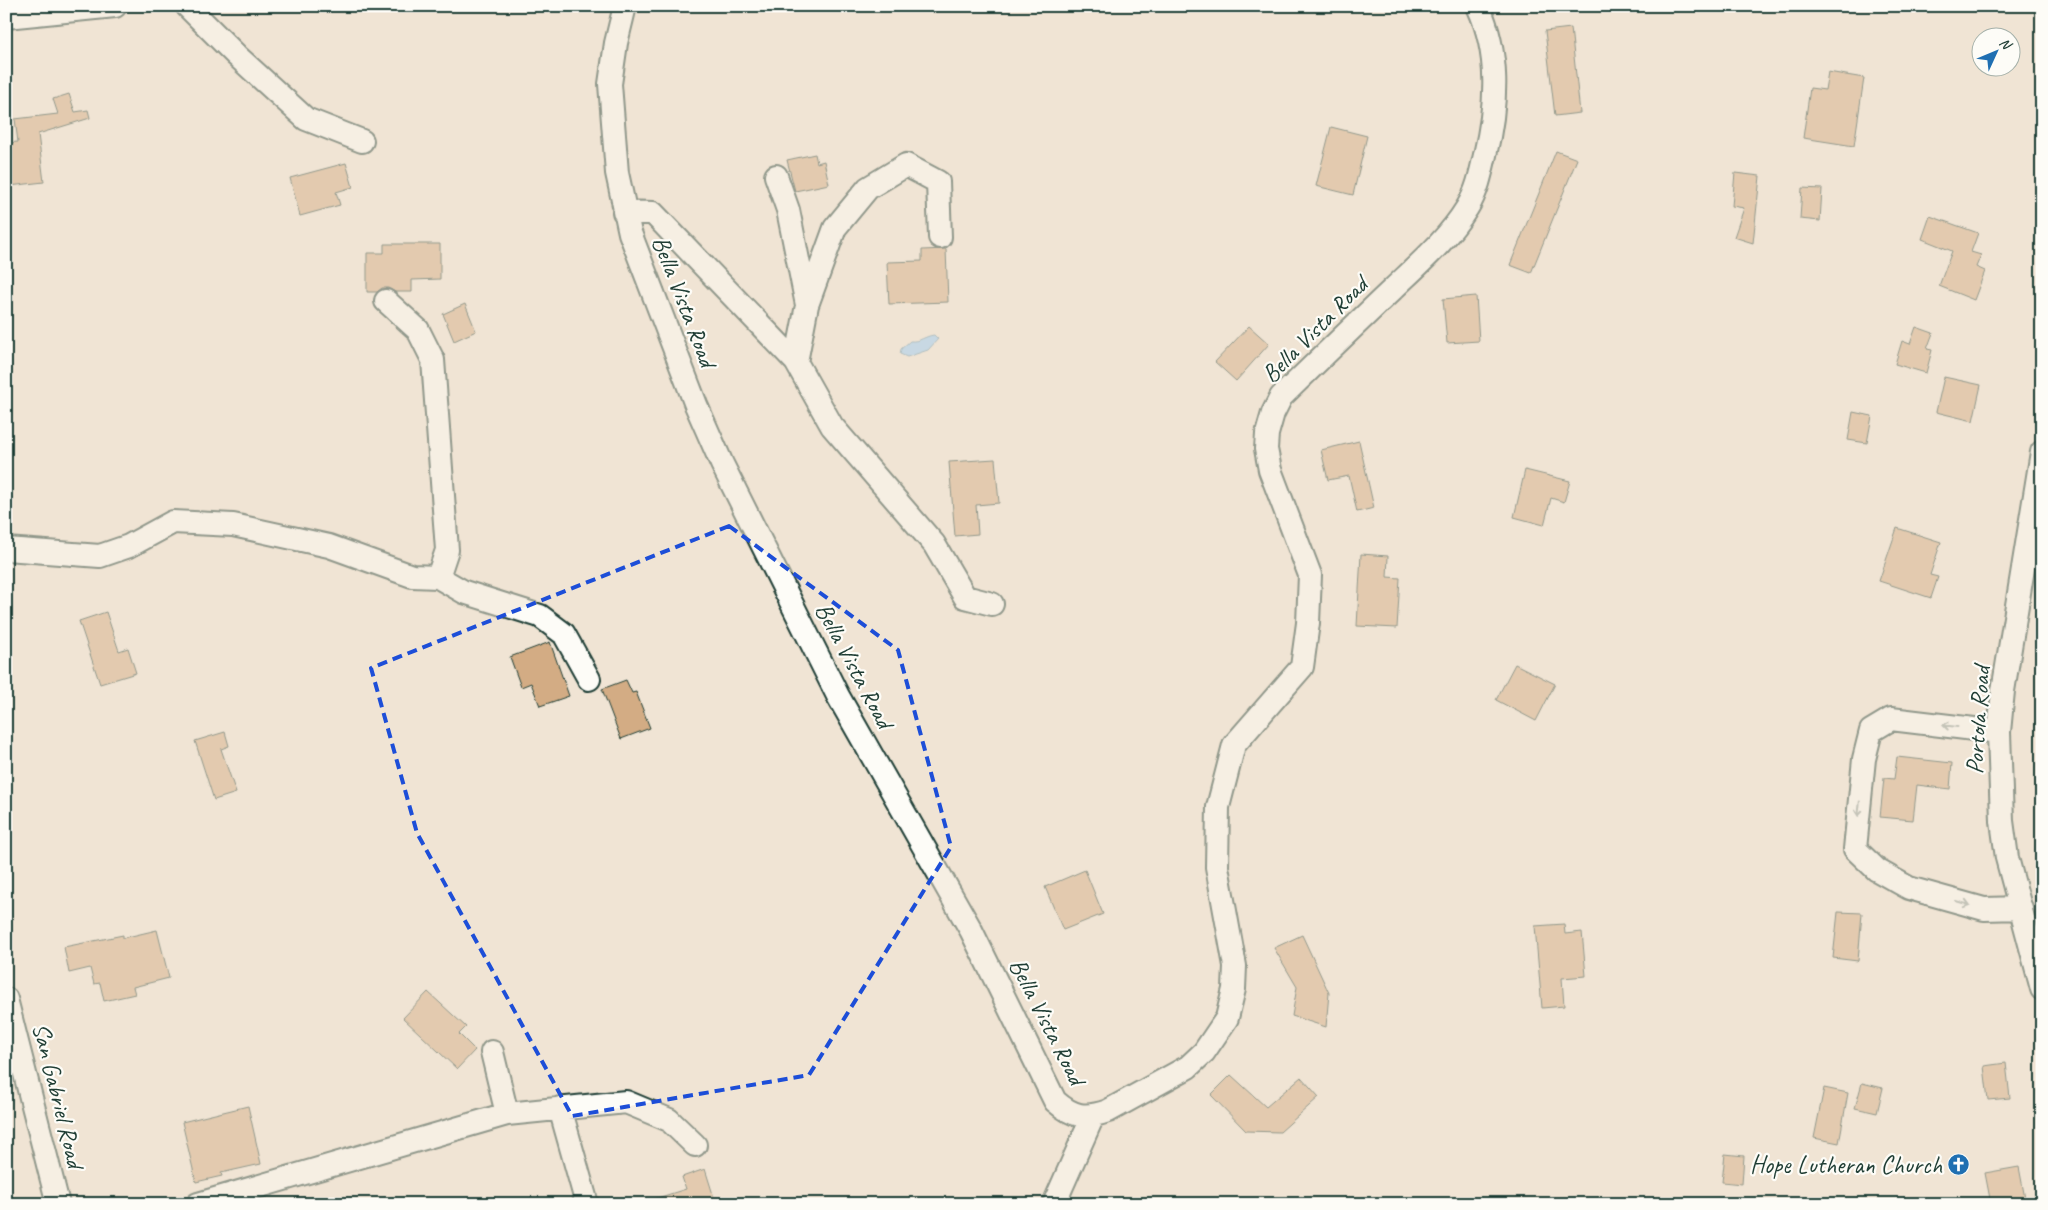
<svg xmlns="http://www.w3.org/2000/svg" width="2048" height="1210" font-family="Caveat,sans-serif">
	<rect width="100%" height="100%" fill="#f0e4d4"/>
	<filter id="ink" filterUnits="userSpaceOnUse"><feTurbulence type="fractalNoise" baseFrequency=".02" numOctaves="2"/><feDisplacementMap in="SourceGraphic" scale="10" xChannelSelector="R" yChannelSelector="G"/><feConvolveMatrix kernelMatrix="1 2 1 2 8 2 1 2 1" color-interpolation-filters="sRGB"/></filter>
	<g filter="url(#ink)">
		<path fill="#97cbf5" stroke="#6792a8" d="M 934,335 L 938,339 L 928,350 L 907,357 L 900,354 L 901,349 L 910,341 C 920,342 925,336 934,335 Z"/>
		<path fill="#d3ac84" stroke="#1f3d34" d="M 1571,28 L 1580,113 L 1555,116 L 1545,31 Z
			M 1828,72 L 1864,78 L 1854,146 L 1803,138 L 1810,88 L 1825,90 Z
			M 69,94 L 75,112 L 88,110 L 90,118 L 38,134 L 44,182 L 9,186 L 6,143 L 18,142 L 15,119 L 58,114 L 53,99 Z
			M 1331,127 L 1367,136 L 1353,195 L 1316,186 Z
			M 1556,151 L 1577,159 L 1531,273 L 1510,265 Z
			M 815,154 L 817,163 L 824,161 L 829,184 L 795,191 L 787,160 Z
			M 346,163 L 353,187 L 336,192 L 340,205 L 300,216 L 290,178 Z
			M 1735,173 L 1760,176 L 1753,243 L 1734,237 L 1744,208 L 1732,206 Z
			M 1802,188 L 1822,189 L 1820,221 L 1800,219 Z
			M 1930,216 L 1978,233 L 1971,252 L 1981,255 L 1976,267 L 1985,271 L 1974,300 L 1939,286 L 1952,251 L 1922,239 Z
			M 384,244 L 440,244 L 440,279 L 412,280 L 412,292 L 395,292 L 388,288 L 382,288 L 377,292 L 367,292 L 367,253 L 384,253 Z
			M 946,249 L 948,302 L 889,304 L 887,262 L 922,261 L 922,250 Z
			M 1476,296 L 1479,341 L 1447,343 L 1443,299 Z
			M 465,304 L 476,331 L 454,341 L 443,314 Z
			M 1249,326 L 1269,344 L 1236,381 L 1215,362 Z
			M 1916,327 L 1933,333 L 1927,349 L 1932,350 L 1926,373 L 1895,364 L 1902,341 L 1910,344 Z
			M 1944,377 L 1981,385 L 1973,421 L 1936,412 Z
			M 1853,412 L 1872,416 L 1867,443 L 1848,440 Z
			M 1359,441 L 1374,508 L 1357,512 L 1349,476 L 1328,480 L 1321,450 Z
			M 995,459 L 999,503 L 976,505 L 978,534 L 955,536 L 949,462 Z
			M 1525,470 L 1570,481 L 1564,502 L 1551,498 L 1544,525 L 1514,517 Z
			M 1897,528 L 1941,542 L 1930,575 L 1938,577 L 1931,598 L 1879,581 Z
			M 1361,554 L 1388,556 L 1387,577 L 1400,578 L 1397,628 L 1357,626 Z
			M 106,612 L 119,651 L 128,648 L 136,673 L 100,684 L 79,621 Z
			M 550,642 L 569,696 L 540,706 L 531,683 L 521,687 L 510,657 Z
			M 1515,664 L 1555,684 L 1536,721 L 1496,700 Z
			M 626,680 L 632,693 L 636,692 L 650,728 L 621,739 L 602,689 Z
			M 225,732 L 229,746 L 221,749 L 236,793 L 214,800 L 195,741 Z
			M 1897,757 L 1952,763 L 1950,789 L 1917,785 L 1913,820 L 1880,817 L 1884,778 L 1894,779 Z
			M 1085,870 L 1103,914 L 1063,930 L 1045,887 Z
			M 1838,912 L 1862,913 L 1858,961 L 1833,958 Z
			M 1564,924 L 1565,934 L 1582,932 L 1586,976 L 1562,978 L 1564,1006 L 1542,1008 L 1535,926 Z
			M 157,930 L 169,978 L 133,987 L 135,994 L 104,1001 L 100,983 L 94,984 L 90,968 L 69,973 L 64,947 L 123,935 L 123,938 Z
			M 1302,935 L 1329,993 L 1326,1027 L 1292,1016 L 1297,987 L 1274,948 Z
			M 428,992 L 466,1027 L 459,1034 L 475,1050 L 457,1069 L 403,1018 Z
			M 2006,1063 L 2010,1098 L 1988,1100 L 1984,1066 Z
			M 1231,1075 L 1266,1107 L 1301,1077 L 1319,1097 L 1280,1132 L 1246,1131 L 1211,1095 Z
			M 1862,1083 L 1883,1088 L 1877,1113 L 1855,1108 Z
			M 1824,1088 L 1848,1093 L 1839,1143 L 1814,1138 Z
			M 248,1106 L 261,1164 L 221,1173 L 222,1176 L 196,1182 L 182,1122 Z
			M 1725,1154 L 1744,1156 L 1742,1184 L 1722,1182 Z
			M 2019,1167 L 2026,1204 L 1991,1204 L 1985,1173 Z
			M 705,1169 L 716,1204 L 652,1204 L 651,1200 L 686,1189 L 682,1177 Z"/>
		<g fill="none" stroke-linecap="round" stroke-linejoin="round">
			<defs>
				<path id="minor" d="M 187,6 L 237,56 L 306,119 L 362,141
					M 625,6 L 616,43 L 610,84 L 617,173 L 630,233 L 696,405 L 722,464 L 838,696 L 971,930 L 1055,1101 C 1073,1117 1085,1119 1108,1111 L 1188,1067 L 1204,1052 L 1227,1018 L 1234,989 L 1235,966 L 1217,867 L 1218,807 L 1234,745 L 1302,667 L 1308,623 L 1310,575 L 1270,470 L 1266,449 L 1267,434 L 1273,413 L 1281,397 C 1318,361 1355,325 1393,289 C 1419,264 1448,239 1467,208 C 1477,192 1481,173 1485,155 C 1497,105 1500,54 1478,6
					M 6,17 L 115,6
					M 776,176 L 788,210 L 807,305 L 796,362
					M 624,212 L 653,213 L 796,362 L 832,426 L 934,544 L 965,597 L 992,604
					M 386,301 L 418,330 L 433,360 L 447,550 L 438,577
					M 807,305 L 835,228 L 868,188 L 906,165 L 938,182 L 940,237
					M 2042,452 L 2003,691 L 1999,732 L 2002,821 L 2007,858 L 2042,989
					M 6,549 L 100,556 L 129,546 L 173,522 L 233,525 L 329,546 L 412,576 L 438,577 L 464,592 L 540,616 L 564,634 L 589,679
					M 1999,732 L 1891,719 L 1871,731 L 1864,759 L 1855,849 L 1877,870 L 1909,888 L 1984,909 L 2021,908
					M 6,999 L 58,1204
					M 492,1052 L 507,1114
					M 560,1108 L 587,1204
					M 198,1204 L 507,1114 L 626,1102 L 669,1120 L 695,1145
					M 1054,1204 L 1093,1116"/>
			</defs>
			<use href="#minor" stroke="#1f3d34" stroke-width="26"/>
			<use href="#minor" stroke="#fdfcf7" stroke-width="22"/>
		</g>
		<defs><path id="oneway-shaft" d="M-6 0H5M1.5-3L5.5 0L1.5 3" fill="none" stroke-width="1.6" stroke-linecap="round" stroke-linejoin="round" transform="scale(1.25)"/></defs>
		<g stroke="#8e9c96">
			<use href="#oneway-shaft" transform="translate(1950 726) rotate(-173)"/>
			<use href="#oneway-shaft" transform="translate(1859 809) rotate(96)"/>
			<use href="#oneway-shaft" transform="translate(1963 903) rotate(16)"/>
		</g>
	</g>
	<path d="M0 0H2048V1210H0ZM 729,526 L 898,650 L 951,847 L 809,1075 L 572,1116 L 417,833 L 371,668 Z" fill="#f0e4d4" fill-opacity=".55" fill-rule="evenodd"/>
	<path fill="none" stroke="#1d4ed8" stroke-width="4" stroke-dasharray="10 6" stroke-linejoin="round" d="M 729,526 L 898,650 L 951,847 L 809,1075 L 572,1116 L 417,833 L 371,668 Z"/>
	<defs>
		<symbol id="church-disc" viewBox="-11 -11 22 22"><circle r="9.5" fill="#1f6fb2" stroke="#fdfcf7"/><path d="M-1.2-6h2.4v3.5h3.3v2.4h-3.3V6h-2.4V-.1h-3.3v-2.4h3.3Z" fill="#fff"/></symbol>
	</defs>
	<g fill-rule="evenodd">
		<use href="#church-disc" x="1946" y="1152" width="25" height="25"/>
	</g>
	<g text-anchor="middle" stroke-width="4.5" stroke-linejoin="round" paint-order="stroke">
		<g font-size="25" fill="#1f3d34" stroke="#fdfcf7">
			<text transform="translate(685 301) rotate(69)" y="9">Bella Vista Road</text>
			<text transform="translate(1314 329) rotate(-45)" y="9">Bella Vista Road</text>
			<text transform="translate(855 665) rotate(62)" y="9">Bella Vista Road</text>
			<text transform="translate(1977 720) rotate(-86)" y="9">Portola Road</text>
			<text transform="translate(1048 1021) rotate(63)" y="9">Bella Vista Road</text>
			<text transform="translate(59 1095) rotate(76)" y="9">San Gabriel Road</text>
		</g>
		<g font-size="25" fill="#1f3d34" stroke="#fdfcf7" text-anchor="end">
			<text x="1942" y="1173">Hope Lutheran Church</text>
		</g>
	</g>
	<rect width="2048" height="1210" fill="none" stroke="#fdfcf7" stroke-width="25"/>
	<rect x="12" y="12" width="2023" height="1185" fill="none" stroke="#1f3d34" stroke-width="2" filter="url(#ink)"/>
	<g transform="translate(1996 52) rotate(46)"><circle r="24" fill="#fdfcf7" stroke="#a4b0a9"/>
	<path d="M0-4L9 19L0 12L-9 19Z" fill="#1f6fb2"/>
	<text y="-8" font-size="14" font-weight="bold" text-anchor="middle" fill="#1f3d34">N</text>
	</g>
</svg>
